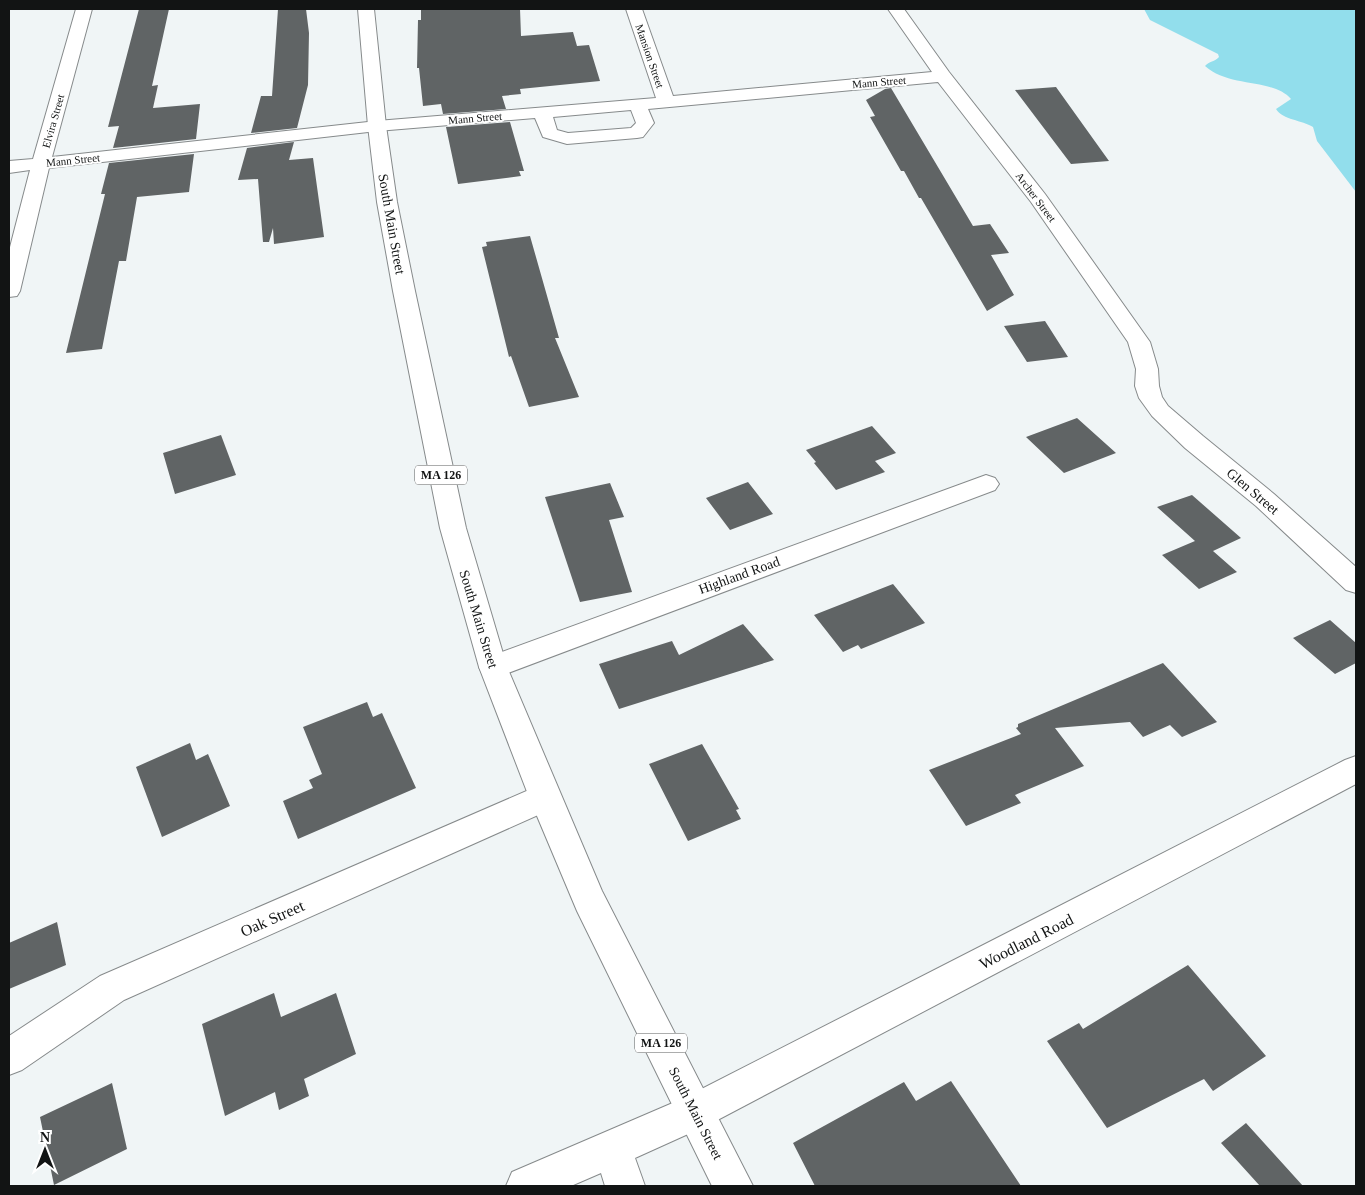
<svg xmlns="http://www.w3.org/2000/svg" width="1365" height="1195" font-family="'Times New Roman',serif">
	<rect width="100%" height="100%" fill="#f0f5f6"/>
	<path fill="#92deec" d="M 1144,9 L 1356,9 L 1356,192 L 1317,141 L 1313,127 C 1302,120 1283,120 1276,109 L 1291,99 C 1273,78 1229,88 1205,66 C 1209,61 1215,62 1219,57 L 1218,54 L 1150,20 Z"/>
	<path fill="#606465" d="M 139,9 L 169,9 L 152,86 L 158,85 L 153,108 L 200,104 L 196,139 L 113,148 L 119,126 L 108,127 Z
		M 278,9 L 306,9 L 309,33 L 308,85 L 297,128 L 251,133 L 261,96 L 272,96 Z
		M 421,9 L 520,9 L 521,36 L 573,32 L 577,46 L 589,45 L 600,81 L 520,89 L 521,94 L 502,96 L 506,109 L 443,114 L 441,104 L 423,106 L 419,68 L 417,68 L 418,20 L 421,20 Z
		M 1056,87 L 1109,161 L 1071,164 L 1015,90 Z
		M 891,88 L 973,226 L 990,224 L 1009,253 L 991,255 L 1014,295 L 987,311 L 921,198 L 919,198 L 904,171 L 901,171 L 870,117 L 875,116 L 866,100 L 885,89 Z
		M 510,122 L 524,171 L 519,171 L 521,176 L 458,184 L 446,127 Z
		M 294,142 L 289,160 L 313,158 L 324,237 L 274,244 L 273,228 L 269,242 L 263,242 L 258,179 L 238,180 L 247,148 Z
		M 194,154 L 189,192 L 137,197 L 126,261 L 119,261 L 102,349 L 66,353 L 105,194 L 101,194 L 109,163 Z
		M 530,236 L 559,338 L 555,338 L 579,397 L 529,407 L 511,356 L 509,357 L 482,247 L 487,246 L 486,242 Z
		M 1045,321 L 1068,357 L 1027,362 L 1004,326 Z
		M 1077,418 L 1116,453 L 1064,473 L 1026,437 Z
		M 872,426 L 896,453 L 875,461 L 885,472 L 836,490 L 814,463 L 816,462 L 806,450 Z
		M 221,435 L 236,475 L 175,494 L 163,453 Z
		M 748,482 L 773,514 L 730,530 L 706,498 Z
		M 610,483 L 624,517 L 609,520 L 632,592 L 580,602 L 545,497 Z
		M 1192,495 L 1241,538 L 1213,551 L 1237,572 L 1199,589 L 1162,555 L 1195,541 L 1157,507 Z
		M 893,584 L 925,623 L 861,649 L 858,645 L 843,652 L 814,615 Z
		M 1330,620 L 1356,643 L 1356,663 L 1335,674 L 1293,638 Z
		M 743,624 L 774,660 L 619,709 L 599,664 L 672,641 L 679,655 Z
		M 1163,663 L 1217,722 L 1182,737 L 1170,725 L 1143,737 L 1130,722 L 1055,728 L 1084,766 L 1015,795 L 1021,803 L 966,826 L 929,770 L 1021,734 L 1016,728 L 1018,727 L 1018,724 Z
		M 367,702 L 373,717 L 382,713 L 416,788 L 298,839 L 283,801 L 313,788 L 309,780 L 322,774 L 303,727 Z
		M 190,743 L 196,760 L 208,754 L 230,806 L 162,837 L 136,767 Z
		M 702,744 L 739,809 L 736,810 L 741,819 L 688,841 L 649,764 Z
		M 57,922 L 66,965 L 9,989 L 9,943 Z
		M 1188,965 L 1266,1056 L 1213,1091 L 1204,1079 L 1107,1128 L 1047,1041 L 1079,1023 L 1083,1029 Z
		M 274,993 L 281,1017 L 336,993 L 356,1054 L 304,1079 L 309,1096 L 279,1110 L 275,1092 L 225,1116 L 202,1024 Z
		M 951,1081 L 1021,1186 L 815,1186 L 793,1143 L 904,1082 L 916,1101 Z
		M 112,1083 L 127,1149 L 54,1185 L 40,1117 Z
		M 1246,1123 L 1303,1186 L 1260,1186 L 1221,1143 Z"/>
	<g fill="none" stroke-linecap="round" stroke-linejoin="round">
		<defs>
			<path id="minor" d="M 76,9 L 92,9 L 52,157 L 377,121 L 656,98 L 626,9 L 642,9 L 673,96 L 932,72 L 888,9 L 904,9 L 949,72 L 1045,194 L 1150,342 L 1158,369 L 1159,386 L 1162,397 L 1168,406 L 1203,436 L 1274,494 L 1356,567 L 1356,593 L 1346,590 L 1256,506 L 1185,448 L 1152,416 L 1139,398 L 1135,386 L 1136,369 L 1128,342 L 1031,202 L 938,82 L 648,109 L 654,123 L 643,137 L 637,138 L 567,144 L 543,137 L 535,118 L 377,131 L 49,168 L 20,291 L 17,296 L 9,297 L 9,251 L 30,170 L 9,173 L 9,161 L 33,159 ZM 631,110 L 636,123 L 631,128 L 568,133 L 557,130 L 553,117 Z
				M 986,475 L 995,478 L 999,484 L 995,490 L 503,675 L 493,678 L 483,675 L 479,667 L 483,659 Z
				M 1356,756 L 1356,784 L 708,1125 L 635,1158 L 645,1186 L 605,1186 L 601,1173 L 571,1186 L 506,1186 L 512,1172 L 682,1099 L 1345,760 Z
				M 545,783 L 556,787 L 561,797 L 556,807 L 124,1000 L 22,1070 L 9,1075 L 9,1036 L 100,976 Z"/>
			<path id="major" d="M 358,9 L 374,9 L 386,126 L 397,202 L 415,291 L 466,528 L 507,667 L 602,891 L 753,1186 L 712,1186 L 577,911 L 529,797 L 479,667 L 440,528 L 393,291 L 377,202 L 368,126 Z"/>
		</defs>
		<use href="#minor" stroke="#868a8b" stroke-width="2"/>
		<use href="#major" stroke="#868a8b" stroke-width="2"/>
		<use href="#minor" fill="#fff" fill-rule="evenodd"/>
		<use href="#major" fill="#fff" fill-rule="evenodd"/>
	</g>
	<g text-anchor="middle" stroke-width="4" stroke-linejoin="round" paint-order="stroke">
		<g font-size="11" fill="#121414" stroke="#fff">
			<text transform="translate(650 56) rotate(71)" y="4">Mansion Street</text>
			<text transform="translate(879 82) rotate(-5)" y="4">Mann Street</text>
			<text transform="translate(475 118) rotate(-5)" y="4">Mann Street</text>
			<text transform="translate(53 121) rotate(-74)" y="4">Elvira Street</text>
			<text transform="translate(73 160) rotate(-6)" y="4">Mann Street</text>
			<text transform="translate(1036 197) rotate(53)" y="4">Archer Street</text>
		</g>
		<g fill="#fff" stroke="#595a5a" stroke-width="1">
			<rect x="415" y="465.5" width="52" height="19" rx="4"/>
			<rect x="635" y="1033.5" width="52" height="19" rx="4"/>
		</g>
		<g font-size="12" font-weight="bold" fill="#121414">
			<text x="441" y="479">MA 126</text>
			<text x="661" y="1047">MA 126</text>
		</g>
		<g font-size="14" fill="#121414" stroke="#fff">
			<text transform="translate(392 224) rotate(80)" y="5">South Main Street</text>
			<text transform="translate(1253 491) rotate(40)" y="5">Glen Street</text>
			<text transform="translate(739 575) rotate(-20)" y="5">Highland Road</text>
			<text transform="translate(479 619) rotate(73)" y="5">South Main Street</text>
			<text transform="translate(696 1113) rotate(63)" y="5">South Main Street</text>
		</g>
		<g font-size="16" fill="#121414" stroke="#fff">
			<text transform="translate(272 918) rotate(-24)" y="6">Oak Street</text>
			<text transform="translate(1026 941) rotate(-27)" y="6">Woodland Road</text>
		</g>
	</g>
	<rect width="1365" height="1195" fill="none" stroke="#121414" stroke-width="20"/>
	<g transform="translate(45 1150)" stroke="#ffffff" stroke-width="4" paint-order="stroke">
	<path d="M0-4L9 19L0 12L-9 19Z" fill="#121414"/>
	<text y="-8" font-size="14" font-weight="bold" text-anchor="middle" fill="#121414">N</text>
	</g>
</svg>
